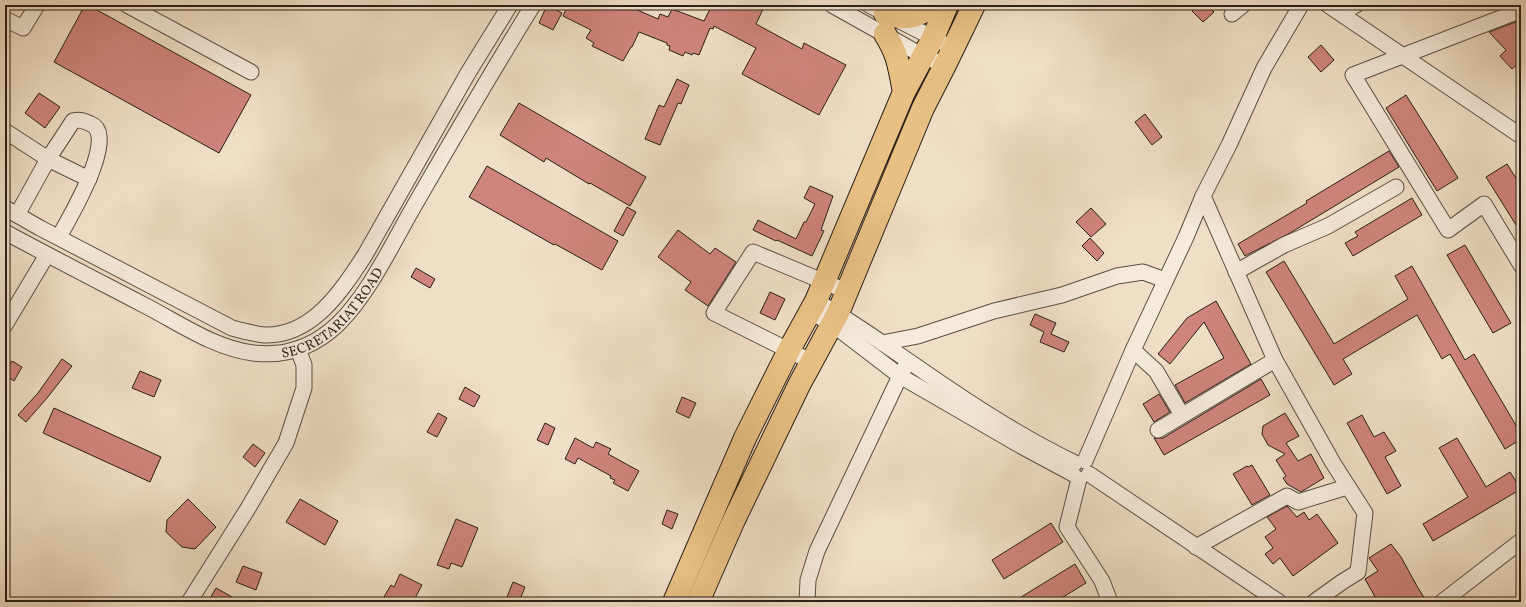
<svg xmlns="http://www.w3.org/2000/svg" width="1526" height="607" font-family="Vollkorn,serif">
	<rect width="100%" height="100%" fill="#f0dfc7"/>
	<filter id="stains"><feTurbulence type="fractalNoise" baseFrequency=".005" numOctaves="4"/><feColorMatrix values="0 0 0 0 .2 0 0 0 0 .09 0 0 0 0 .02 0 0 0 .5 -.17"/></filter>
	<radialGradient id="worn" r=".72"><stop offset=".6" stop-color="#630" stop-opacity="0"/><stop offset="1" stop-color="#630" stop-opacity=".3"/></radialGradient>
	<path fill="#cf847d" stroke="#281f16" d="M 85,5 L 88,5 L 251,95 L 219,153 L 54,62 Z
		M 547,5 L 562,13 L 553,30 L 539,23 Z
		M 568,5 L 605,5 L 614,9 L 615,5 L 626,5 L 658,19 L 660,14 L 668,17 L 672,9 L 704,21 L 712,5 L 765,5 L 756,24 L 802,49 L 804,43 L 846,65 L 819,115 L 742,74 L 756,48 L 714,26 L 713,29 L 710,28 L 699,55 L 693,53 L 692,55 L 685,52 L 683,56 L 669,50 L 670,46 L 667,45 L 667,43 L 639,32 L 632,47 L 631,47 L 623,61 L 592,46 L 594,43 L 586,38 L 591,30 L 563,16 Z
		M 1198,5 L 1206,5 L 1214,12 L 1203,22 L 1192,11 Z
		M 1521,20 L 1521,61 L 1512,69 L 1500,56 L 1506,50 L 1489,32 Z
		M 1321,45 L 1334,60 L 1321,72 L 1308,57 Z
		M 677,79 L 689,85 L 681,104 L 678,103 L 660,145 L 645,139 L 659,105 L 664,107 Z
		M 39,93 L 60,107 L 45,128 L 25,113 Z
		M 1406,95 L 1458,178 L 1437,191 L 1386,108 Z
		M 519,103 L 646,177 L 630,206 L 590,183 L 589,184 L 546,158 L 544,162 L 500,135 Z
		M 1145,114 L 1162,137 L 1152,145 L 1135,122 Z
		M 1389,151 L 1399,167 L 1290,233 L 1245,256 L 1238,244 L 1307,203 L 1306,201 Z
		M 1507,164 L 1521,186 L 1521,233 L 1486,177 Z
		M 487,166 L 618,241 L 602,270 L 555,244 L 554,245 L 469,197 Z
		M 810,186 L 833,196 L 821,230 L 824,231 L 812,256 L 777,240 L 776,241 L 753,230 L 758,220 L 796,239 L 804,222 L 806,222 L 815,204 L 804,198 Z
		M 1412,198 L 1422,215 L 1353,256 L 1345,243 L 1358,236 L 1355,232 Z
		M 627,207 L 636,212 L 623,236 L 614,231 Z
		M 1091,208 L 1106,224 L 1091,237 L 1076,222 Z
		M 678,230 L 710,254 L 715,248 L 736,262 L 708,306 L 685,290 L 691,282 L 658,257 Z
		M 1090,238 L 1104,253 L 1097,261 L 1082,246 Z
		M 1465,245 L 1511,323 L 1493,333 L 1447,255 Z
		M 1284,261 L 1334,344 L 1408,299 L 1395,276 L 1412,266 L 1465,360 L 1474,354 L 1521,434 L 1521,439 L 1505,449 L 1450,354 L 1442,359 L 1417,315 L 1343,359 L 1352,374 L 1334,385 L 1266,272 Z
		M 416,268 L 435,279 L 430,288 L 411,277 Z
		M 770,292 L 785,299 L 775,320 L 760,313 Z
		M 1216,301 L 1251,364 L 1185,403 L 1175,385 L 1224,358 L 1204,322 L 1170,364 L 1158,354 L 1187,318 Z
		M 1035,314 L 1056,323 L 1051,334 L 1069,342 L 1064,352 L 1040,342 L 1044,332 L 1030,325 Z
		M 62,359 L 72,366 L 47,398 L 26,422 L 18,415 L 38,393 Z
		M 12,361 L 22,367 L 14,381 L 5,375 L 5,372 Z
		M 140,371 L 161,380 L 154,397 L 132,388 Z
		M 1261,379 L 1270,395 L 1164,455 L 1154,438 L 1163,438 Z
		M 465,387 L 480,396 L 474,407 L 459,399 Z
		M 1159,394 L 1170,412 L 1154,422 L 1143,404 Z
		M 682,397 L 696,403 L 689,418 L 676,412 Z
		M 54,408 L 161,457 L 150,482 L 43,433 Z
		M 438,413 L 447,418 L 437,437 L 427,432 Z
		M 1285,413 L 1299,436 L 1286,443 L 1298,461 L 1311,454 L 1324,478 L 1301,492 L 1287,484 L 1283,478 L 1286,476 L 1276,460 L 1285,454 L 1268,445 L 1262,434 L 1263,426 Z
		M 1362,415 L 1374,437 L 1384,432 L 1396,451 L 1385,457 L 1401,486 L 1387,494 L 1347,423 Z
		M 545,423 L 555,428 L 548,445 L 537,440 Z
		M 575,438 L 593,448 L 596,442 L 611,449 L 608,454 L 639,471 L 628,491 L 613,483 L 615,480 L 610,478 L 611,476 L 578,458 L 575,464 L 565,459 Z
		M 1457,438 L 1486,487 L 1510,472 L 1521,489 L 1433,541 L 1423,524 L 1468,497 L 1439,448 Z
		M 253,444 L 265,453 L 255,467 L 243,457 Z
		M 1252,465 L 1270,495 L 1252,505 L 1233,474 L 1247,466 L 1248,467 Z
		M 188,499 L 216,527 L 195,549 L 182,547 L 166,532 L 167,520 Z
		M 300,499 L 338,521 L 325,545 L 286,522 Z
		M 1287,506 L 1297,517 L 1304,512 L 1309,520 L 1317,514 L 1338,543 L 1293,576 L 1280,558 L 1273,564 L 1265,554 L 1273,548 L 1265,537 L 1276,529 L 1267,517 Z
		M 667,510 L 678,514 L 672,529 L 662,524 Z
		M 456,519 L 478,528 L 462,567 L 451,563 L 449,569 L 437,565 Z
		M 1051,523 L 1063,542 L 1004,579 L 992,560 Z
		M 1391,544 L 1401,557 L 1418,588 L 1427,602 L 1378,602 L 1365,579 L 1378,571 L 1369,558 Z
		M 1075,564 L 1086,583 L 1055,602 L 1013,602 Z
		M 243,566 L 262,573 L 256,590 L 236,582 Z
		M 400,574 L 422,585 L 413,602 L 381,602 L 391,585 L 394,587 Z
		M 513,582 L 525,587 L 519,602 L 505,602 Z
		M 216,588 L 241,602 L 208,602 Z"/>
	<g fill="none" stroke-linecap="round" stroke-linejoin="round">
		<defs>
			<g id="minor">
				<path d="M 127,5 L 251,72"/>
				<path d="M 832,5 L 923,56 L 945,65"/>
				<path d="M 869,5 L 941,42"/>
				<path d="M 1301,5 L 1264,68 L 1229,145 L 1203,196 L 1275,360 L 1333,463 L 1365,513 L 1358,572 L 1342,582 L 1314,602"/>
				<path d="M 1328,5 L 1521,136"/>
				<path d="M 1519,11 L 1353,75 L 1448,230 L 1484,204 L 1521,265"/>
				<path d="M 1340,13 L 1356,5"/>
				<path d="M 1232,14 L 1243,5"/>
				<path d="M 5,19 L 23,28 L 37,5"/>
				<path d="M 5,131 L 48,159 L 89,179"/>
				<path d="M 5,208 L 40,228 L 232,328 C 243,331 254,334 265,335 C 313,336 342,290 365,255 L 468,73 L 510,5"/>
				<path d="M 17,215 L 48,159 L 73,121 C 80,119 84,121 91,124 C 119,136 68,220 59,237"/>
				<path id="s1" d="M 5,232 C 51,257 98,281 144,305 C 179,323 214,348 253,353 C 286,357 314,347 338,324 C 370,293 394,240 417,201 C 455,135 493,70 533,5"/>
				<path d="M 1236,272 L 1284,245 L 1328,226 L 1396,187"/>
				<path d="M 816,301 C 849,319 879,341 910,362 C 963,399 1017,435 1075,463"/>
				<path d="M 811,312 L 832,324 L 900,376 L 1021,446 L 1073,474"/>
				<path d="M 5,325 L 47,255"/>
				<path d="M 882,343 L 918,336 L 994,311 L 1062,295 L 1117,276 L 1143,272 L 1165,280"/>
				<path d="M 1133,350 L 1156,371 L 1182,415"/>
				<path d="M 812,362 L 714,313 L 753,252 L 846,291"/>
				<path d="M 1158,430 L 1275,360"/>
				<path d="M 1085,461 L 1133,350 L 1186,237 L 1203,196"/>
				<path d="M 1089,474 L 1279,602"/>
				<path d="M 1079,479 L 1067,527 L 1102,581 L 1110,602"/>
				<path d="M 1196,547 L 1287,496 L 1298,502 L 1347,487"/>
				<path d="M 189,602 L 247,510 L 286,443 L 304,388 L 304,365 L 298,349"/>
				<path d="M 807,602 L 808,580 L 817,551 L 900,376 L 905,367"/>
				<path d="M 1442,602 L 1521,541"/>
			</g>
			<path id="highway" d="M 885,14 C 899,18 910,19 923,12 C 928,10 932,6 938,5
				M 885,34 C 899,56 899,68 904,92
				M 674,602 L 745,438 L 789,350 L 816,301 L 904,92 L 933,38 L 947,5
				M 698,602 L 733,522 L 799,385 L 838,313 L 923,108 L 945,65 L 974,5"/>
		</defs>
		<use href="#minor" stroke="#5a4f42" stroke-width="17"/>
		<use href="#highway" stroke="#281f16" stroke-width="24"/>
		<use href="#minor" stroke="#f5eadb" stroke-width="15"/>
		<use href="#highway" stroke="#e8c084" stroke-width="22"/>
	</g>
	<g text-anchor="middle" stroke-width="3" stroke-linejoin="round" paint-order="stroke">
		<g font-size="14" fill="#281f16" stroke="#f5eadb">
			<text dy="5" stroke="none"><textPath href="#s1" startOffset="372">SECRETARIAT ROAD</textPath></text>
		</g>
	</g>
	<rect width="1526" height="607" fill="none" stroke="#f0dfc7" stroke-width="20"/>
	<rect x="6" y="6" width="1514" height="595" fill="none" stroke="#281f16" stroke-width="2"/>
	<rect x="10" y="10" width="1506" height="587" fill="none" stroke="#281f16"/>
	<rect width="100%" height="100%" filter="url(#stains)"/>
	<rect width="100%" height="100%" fill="url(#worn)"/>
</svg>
